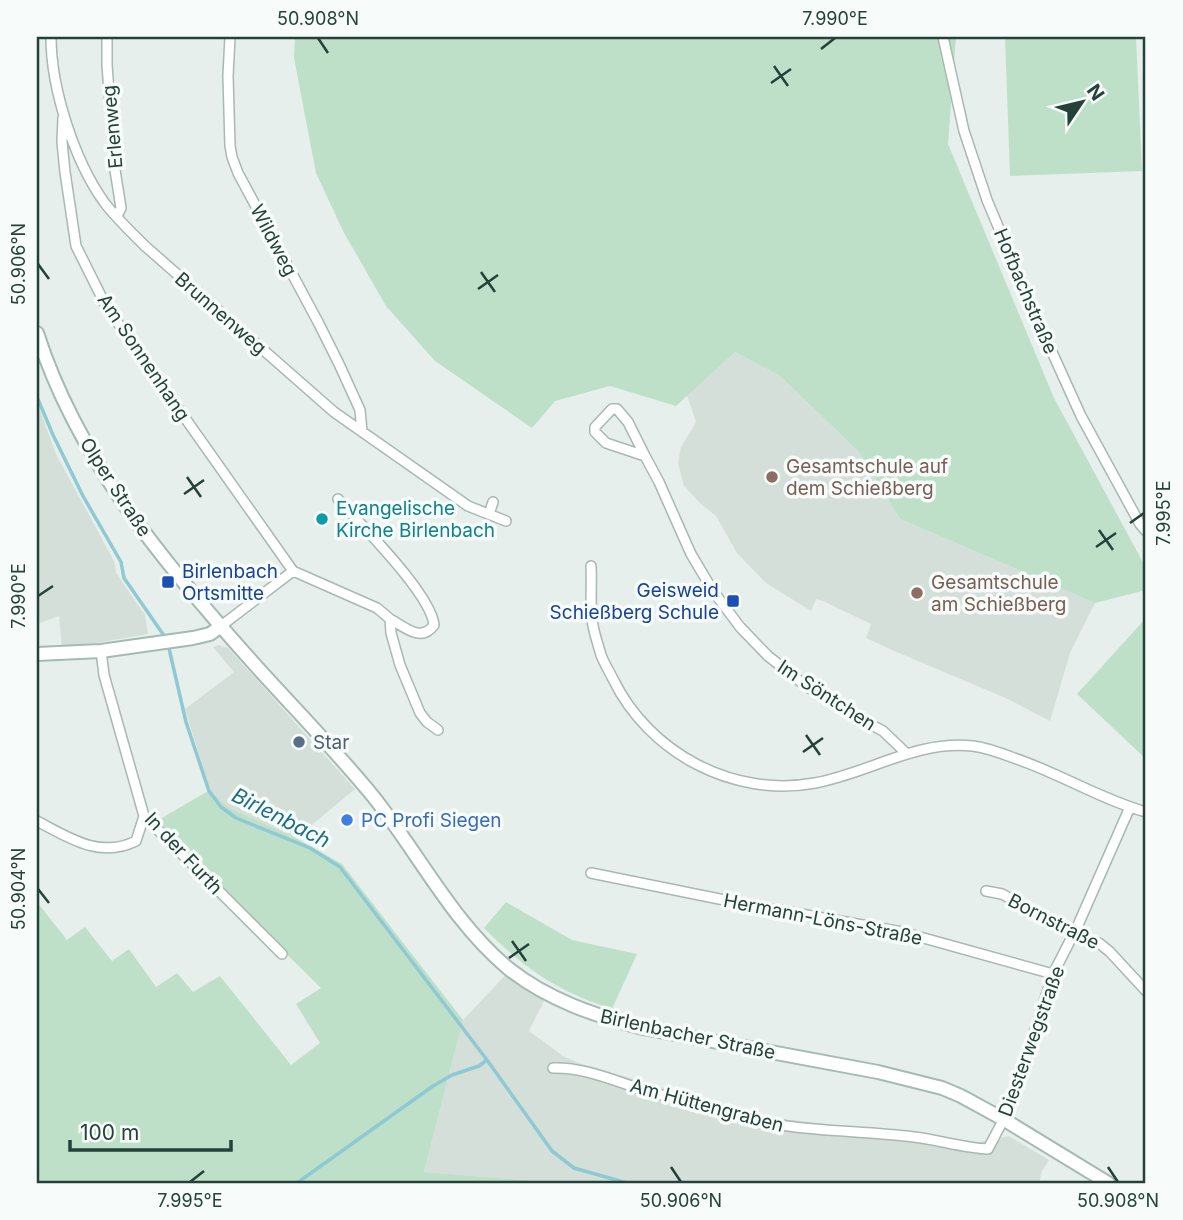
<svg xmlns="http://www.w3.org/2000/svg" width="1183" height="1220" font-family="Inter,sans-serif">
	<rect width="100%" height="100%" fill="#e6efeb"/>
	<path fill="#d4dfda" d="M 735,352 L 780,376 L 859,452 L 900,519 L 1095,603 L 1070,653 L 1050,721 L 1008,699 L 892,650 L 866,638 L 871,624 L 823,601 L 816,599 L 811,611 L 766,583 L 737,553 L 716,516 L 701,504 L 684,486 L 678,463 L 681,447 L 696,422 L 687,395 Z
		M 37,402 L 56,454 L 114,561 L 116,573 L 145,615 L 148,634 L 62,649 L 59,616 L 37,624 Z
		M 219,645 L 228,648 L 355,789 L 296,838 L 229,808 L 210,790 L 185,709 L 234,672 L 213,647 Z
		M 513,967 L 549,991 L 529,1031 L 563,1056 L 579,1063 L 732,1108 L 775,1118 L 979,1142 L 1009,1136 L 1049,1160 L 1042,1171 L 1039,1183 L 561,1183 L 424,1172 L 463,1020 Z"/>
	<path fill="#bfe0c8" d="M 295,37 L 956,37 L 948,144 L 1054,398 L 1146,568 L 1146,590 L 1095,603 L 900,519 L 859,452 L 780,376 L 735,352 L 676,406 L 610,386 L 555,401 L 532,428 L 435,361 L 386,306 L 343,231 L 316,173 L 294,58 Z
		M 1005,37 L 1136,37 L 1142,171 L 1010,176 Z
		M 1146,618 L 1146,759 L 1077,694 Z
		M 210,790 L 229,808 L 296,838 L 342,864 L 463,1020 L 424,1172 L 561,1183 L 37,1183 L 37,902 L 67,940 L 85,927 L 112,961 L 129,949 L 156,987 L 177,973 L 193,992 L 220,976 L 291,1065 L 320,1043 L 296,1004 L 321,988 L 153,823 Z
		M 506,902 L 572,940 L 637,954 L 612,1009 C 556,990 526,970 484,928 Z"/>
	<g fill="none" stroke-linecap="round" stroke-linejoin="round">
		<path stroke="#8ec9d4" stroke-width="3.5" d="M 37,397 L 53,435 L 83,496 L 121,562 L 124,578 L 165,637
			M 168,644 L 186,722 L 209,791 L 221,807 L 236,818 L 310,848 L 340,867 L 487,1060 L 552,1151 L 574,1168 L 627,1183
			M 297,1183 L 433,1086 L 452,1075 L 479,1066 L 487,1060"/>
		<defs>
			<path id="street" d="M 51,37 C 51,88 74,160 104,202 C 116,218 131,232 145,246 L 334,412 L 468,506 L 506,521
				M 107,37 L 107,65 L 115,170 L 121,208 L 117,216
				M 230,37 L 228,76 L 230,146 L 232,157 L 238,173 L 318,322 L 339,364 L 360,410 L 362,432
				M 943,37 L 964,131 L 987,200 L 1033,310 L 1081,416 L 1140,524 L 1146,531
				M 63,118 L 62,142 L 65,172 L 76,246 L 106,306 L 293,571
				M 645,456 L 628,422 L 617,409 L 612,409 L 595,427 L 595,432 L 606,443 L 645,456 L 659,482 L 691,554 L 713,591 L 740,627 L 768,656 L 806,686 L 849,713 L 883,731 L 906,753
				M 338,499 C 361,525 431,594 434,625 C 421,643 405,627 390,619
				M 489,514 L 493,502
				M 591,566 C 592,583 590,602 592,619 C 593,631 598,644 601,655 C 604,663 609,671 613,679 C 649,753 733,798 815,783 C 870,773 915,740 973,746 C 988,748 1001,753 1014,758 C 1059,773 1100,799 1146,812
				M 221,626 L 293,571 L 377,608 L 390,619 L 391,633 L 400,665 L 420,713 L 427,722 L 438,730
				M 101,651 L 104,675 L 144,816 L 282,954
				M 37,821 C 69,838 100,859 136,841 L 144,816
				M 591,873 L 744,904 L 902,932 L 1053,974
				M 986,891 L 1002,894 L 1074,933 L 1099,943 L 1110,952 L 1146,991
				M 1078,925 L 1130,807
				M 553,1068 C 583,1067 612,1080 641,1089 C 675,1099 710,1109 744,1118 C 800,1132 857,1130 914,1137 C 939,1140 964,1148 988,1149 L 1009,1109 L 1053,974 L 1074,933"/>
			<path id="secondary" d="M 37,333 C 78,461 167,567 256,666 C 295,709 335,750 372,795 C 418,852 452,922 509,969 C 548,1000 596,1016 643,1028 L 878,1072 L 942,1088 L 961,1096 L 1003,1119 L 1108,1183
				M 37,654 L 101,651 L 193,638 L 210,634 L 221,626"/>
		</defs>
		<use href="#street" stroke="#a8b8b2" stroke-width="12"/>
		<use href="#secondary" stroke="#a4bbb3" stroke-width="16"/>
		<use href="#street" stroke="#fff" stroke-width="9"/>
		<use href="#secondary" stroke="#fff" stroke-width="12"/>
	</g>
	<path fill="none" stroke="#24423a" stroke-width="2.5" d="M 318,38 L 328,53M 821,49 L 835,38M 774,66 L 788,86M 771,83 L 791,69M 38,264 L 49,279M 481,272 L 495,292M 478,289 L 498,275M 187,477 L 201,497M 184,494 L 204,480M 1130,523 L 1144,513M 1099,530 L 1113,550M 1096,547 L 1116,533M 38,596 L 53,586M 806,735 L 820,755M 803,752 L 823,738M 38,889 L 49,903M 512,941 L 526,961M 509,958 L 529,944M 671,1167 L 681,1182M 1108,1167 L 1118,1182M 190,1182 L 204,1171"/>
	<g fill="#8d6e63" stroke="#f7fbf9" stroke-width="2.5">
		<circle cx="772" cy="477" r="7"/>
		<circle cx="917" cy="593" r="7"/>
	</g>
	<circle fill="#0f9aa8" stroke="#f7fbf9" stroke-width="2.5" cx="322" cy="519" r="7"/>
	<g fill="#1a4fb4" stroke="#f7fbf9" stroke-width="2.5">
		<rect x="161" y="575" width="14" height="14" rx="3.5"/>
		<rect x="726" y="594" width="14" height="14" rx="3.5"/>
	</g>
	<circle fill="#5c6f8a" stroke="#f7fbf9" stroke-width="2.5" cx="299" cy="742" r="7"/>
	<circle fill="#3f7fe0" stroke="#f7fbf9" stroke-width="2.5" cx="347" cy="820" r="7"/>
	<g text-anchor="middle" stroke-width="7" stroke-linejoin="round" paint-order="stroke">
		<g font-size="19" fill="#24423a" stroke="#f7fbf9">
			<text transform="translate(112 127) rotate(-95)" y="7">Erlenweg</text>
			<text transform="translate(274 240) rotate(62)" y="7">Wildweg</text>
			<text transform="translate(1026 291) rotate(67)" y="7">Hofbachstraße</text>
			<text transform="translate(221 313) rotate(41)" y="7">Brunnenweg</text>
			<text transform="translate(144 357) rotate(56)" y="7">Am Sonnenhang</text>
			<text transform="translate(116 487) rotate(57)" y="7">Olper Straße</text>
			<text transform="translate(827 695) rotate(33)" y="7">Im Söntchen</text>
			<text transform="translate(184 853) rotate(47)" y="7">In der Furth</text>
			<text transform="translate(823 919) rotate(11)" y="7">Hermann-Löns-Straße</text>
			<text transform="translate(1054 921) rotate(27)" y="7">Bornstraße</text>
			<text transform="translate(688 1034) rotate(12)" y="7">Birlenbacher Straße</text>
			<text transform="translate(1031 1041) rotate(-70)" y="7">Diesterwegstraße</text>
			<text transform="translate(707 1105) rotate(15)" y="7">Am Hüttengraben</text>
		</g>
		<g font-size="19" fill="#785e54" stroke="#f7fbf9" text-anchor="start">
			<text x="786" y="473">Gesamtschule auf<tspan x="786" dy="22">dem Schießberg</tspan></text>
			<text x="931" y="589">Gesamtschule<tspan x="931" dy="22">am Schießberg</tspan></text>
		</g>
		<g font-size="19" fill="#0d838f" stroke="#f7fbf9" text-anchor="start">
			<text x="336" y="515">Evangelische<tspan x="336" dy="22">Kirche Birlenbach</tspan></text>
		</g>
		<g font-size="19" fill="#164399" stroke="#f7fbf9" text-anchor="start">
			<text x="182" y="578">Birlenbach<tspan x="182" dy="22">Ortsmitte</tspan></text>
			<text x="719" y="597" text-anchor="end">Geisweid<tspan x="719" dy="22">Schießberg Schule</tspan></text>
		</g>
		<g font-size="19" fill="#4e5e75" stroke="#f7fbf9" text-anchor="start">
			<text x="313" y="749">Star</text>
		</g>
		<g font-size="19" fill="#366cbe" stroke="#f7fbf9" text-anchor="start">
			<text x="361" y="827">PC Profi Siegen</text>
		</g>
		<g font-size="21" font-style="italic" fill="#1c6f80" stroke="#f7fbf9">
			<text transform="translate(281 818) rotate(27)" y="7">Birlenbach</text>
		</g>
	</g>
	<rect width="1183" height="1220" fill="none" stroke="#f7fbf9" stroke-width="77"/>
	<g transform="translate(1082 102) rotate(55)" stroke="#f7fbf9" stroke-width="5" paint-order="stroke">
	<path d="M0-5L12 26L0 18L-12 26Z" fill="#24423a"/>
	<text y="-10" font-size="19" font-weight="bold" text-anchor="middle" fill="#24423a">N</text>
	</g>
	<path d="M70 1140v10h161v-10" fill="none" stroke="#24423a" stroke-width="3.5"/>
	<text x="80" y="1140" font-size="21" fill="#24423a" stroke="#f7fbf9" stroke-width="5" paint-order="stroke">100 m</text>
	<rect x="38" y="38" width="1106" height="1144" fill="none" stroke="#24423a" stroke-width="2.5"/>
	<g font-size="18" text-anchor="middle" fill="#24423a">
		<text x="318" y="25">50.908°N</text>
		<text x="835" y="25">7.990°E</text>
		<text transform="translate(19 264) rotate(-90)" y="6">50.906°N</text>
		<text transform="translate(1164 513) rotate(-90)" y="6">7.995°E</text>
		<text transform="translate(19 596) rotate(-90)" y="6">7.990°E</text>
		<text transform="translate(19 889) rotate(-90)" y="6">50.904°N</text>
		<text x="190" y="1207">7.995°E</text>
		<text x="681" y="1207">50.906°N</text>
		<text x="1118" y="1207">50.908°N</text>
	</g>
</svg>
